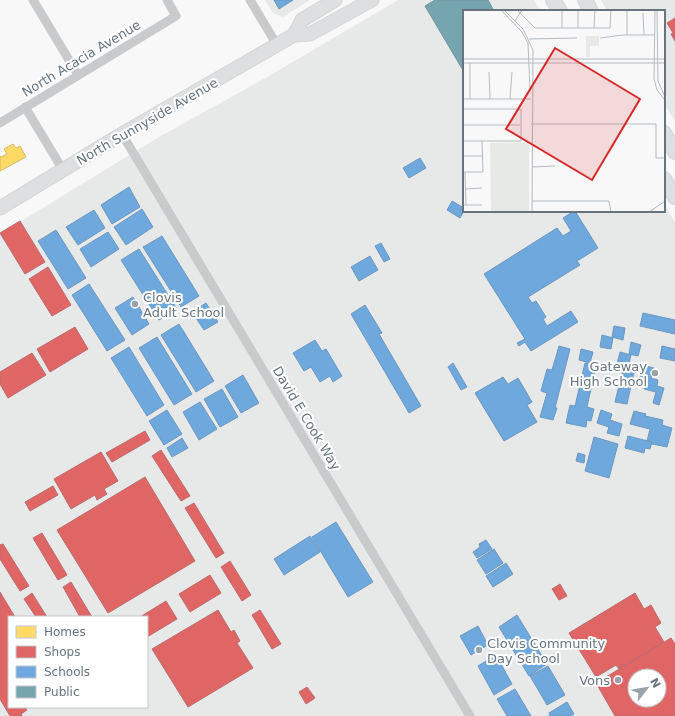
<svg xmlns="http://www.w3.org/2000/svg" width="675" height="716" font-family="'DejaVu Sans',sans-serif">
	<rect width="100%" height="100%" fill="#f8f8f8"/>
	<path fill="#e7e8e8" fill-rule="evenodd" d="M 265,0 L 310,0 L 283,17 L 273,13 Z
		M 398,0 L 534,0 L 541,11 L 464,11 L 464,211 L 664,211 L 664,204 L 675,222 L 675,716 L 0,716 L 0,234 L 159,137 L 269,76 ZM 9,617 L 147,617 L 147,707 L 9,707 ZM 635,676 L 659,676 L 659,700 L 635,700 Z
		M 601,0 L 675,0 L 675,122 L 666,106 L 667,97 L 664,93 L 664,11 L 607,11 Z"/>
	<path fill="#ffd966" stroke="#d1bb6d" d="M 13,144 L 16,148 L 20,146 L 26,157 L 0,171 L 0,156 L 1,157 L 7,154 L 4,149 Z"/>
	<path fill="#e06666" stroke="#bc6a6d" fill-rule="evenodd" d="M 675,18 L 675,41 L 671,34 L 673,33 L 667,23 Z
		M 20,221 L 45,262 L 25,274 L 0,233 Z
		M 48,267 L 71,305 L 52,316 L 29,279 Z
		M 75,327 L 88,349 L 50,372 L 37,349 Z
		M 32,353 L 46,375 L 8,398 L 0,384 L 0,372 Z
		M 145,431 L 150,440 L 112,462 L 106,453 Z
		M 161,450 L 190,496 L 181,501 L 152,456 Z
		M 101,452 L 118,481 L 104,489 L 107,494 L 97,500 L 95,495 L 71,509 L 54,479 Z
		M 145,477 L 195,561 L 108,613 L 57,530 Z
		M 53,486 L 58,495 L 30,511 L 25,502 Z
		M 194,503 L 224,553 L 216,558 L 185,508 Z
		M 42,533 L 67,575 L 58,580 L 33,538 Z
		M 3,544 L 29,586 L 20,591 L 0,559 L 0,545 Z
		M 230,561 L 251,595 L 242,601 L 221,567 Z
		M 210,575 L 221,593 L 190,612 L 179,594 Z
		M 71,582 L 92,617 L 80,617 L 63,587 Z
		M 560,584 L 567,596 L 559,600 L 552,589 Z
		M 0,592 L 15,617 L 9,617 L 9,707 L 25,707 L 27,710 L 21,714 L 22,716 L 10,716 L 0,699 Z
		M 32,593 L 47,617 L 36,617 L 24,599 Z
		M 635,593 L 644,609 L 651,605 L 661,623 L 655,627 L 664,642 L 619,669 L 616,665 L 596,677 L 569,633 Z
		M 166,601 L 177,619 L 147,637 L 147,617 L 140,617 Z
		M 218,610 L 231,632 L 234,630 L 240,641 L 237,643 L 253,668 L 188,707 L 152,649 Z
		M 260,610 L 281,644 L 272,649 L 252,615 Z
		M 671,638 L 675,644 L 675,716 L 615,716 L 596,683 ZM 635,676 L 659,676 L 659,700 L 635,700 Z
		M 307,687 L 315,698 L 306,704 L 299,692 Z"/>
	<path fill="#6fa8dc" stroke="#6d98c0" d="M 274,0 L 293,0 L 279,9 Z
		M 420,158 L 426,168 L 409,178 L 403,168 Z
		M 129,187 L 140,207 L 112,224 L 101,205 Z
		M 452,201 L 464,208 L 464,211 L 460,218 L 447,210 Z
		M 142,209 L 153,227 L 126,245 L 114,227 Z
		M 94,210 L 105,228 L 78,245 L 66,227 Z
		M 574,211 L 575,211 L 598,248 L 577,261 L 580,265 L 528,297 L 532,303 L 536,301 L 546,317 L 543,319 L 547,326 L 571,311 L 578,322 L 531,351 L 525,342 L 519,346 L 517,343 L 525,339 L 484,274 L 557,228 L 563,236 L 571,231 L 563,218 Z
		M 56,230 L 86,278 L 68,289 L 38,241 Z
		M 108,232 L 119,249 L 91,267 L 80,249 Z
		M 162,236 L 199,296 L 181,307 L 143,247 Z
		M 381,243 L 390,259 L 384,262 L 375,246 Z
		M 139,249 L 177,309 L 159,320 L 121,260 Z
		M 370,256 L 378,270 L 359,281 L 351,267 Z
		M 89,284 L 125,340 L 107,351 L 72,295 Z
		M 133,297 L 149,324 L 132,335 L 115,308 Z
		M 206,303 L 218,322 L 204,330 L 192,312 Z
		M 365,305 L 382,333 L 379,334 L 421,406 L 409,413 L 351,314 Z
		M 643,313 L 675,320 L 675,334 L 640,326 Z
		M 179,324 L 214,381 L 196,392 L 161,335 Z
		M 614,326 L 625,328 L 623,340 L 612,337 Z
		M 602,335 L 613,338 L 611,349 L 600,347 Z
		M 157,337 L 192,394 L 174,405 L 139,348 Z
		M 315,340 L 322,351 L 326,349 L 342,376 L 333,382 L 330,376 L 320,382 L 311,367 L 304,371 L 293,353 Z
		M 631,342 L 641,345 L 638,356 L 629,354 Z
		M 559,346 L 570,349 L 555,408 L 557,408 L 553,420 L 540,417 L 547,393 L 541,391 L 547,369 L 552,370 Z
		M 662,346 L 675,349 L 675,361 L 660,358 Z
		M 129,347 L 164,405 L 147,416 L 111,358 Z
		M 581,349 L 593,352 L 590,363 L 579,360 Z
		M 620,352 L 631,355 L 628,367 L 635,368 L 627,404 L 615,402 L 624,365 L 617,364 Z
		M 453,363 L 467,387 L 461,390 L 448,367 Z
		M 585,363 L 596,366 L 587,407 L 594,409 L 591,421 L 587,420 L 586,427 L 566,423 L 570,405 L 575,406 Z
		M 642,365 L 654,368 L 651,378 L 658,380 L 657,386 L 664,388 L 659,405 L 653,403 L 656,392 L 644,389 L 647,378 L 640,376 Z
		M 243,375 L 259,403 L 241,413 L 225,386 Z
		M 503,377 L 508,384 L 518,378 L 532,402 L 527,405 L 537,422 L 504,441 L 475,393 Z
		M 222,389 L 238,417 L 220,427 L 204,399 Z
		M 200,402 L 217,429 L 199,440 L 183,412 Z
		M 167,410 L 182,434 L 164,445 L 149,421 Z
		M 601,410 L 612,414 L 610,420 L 622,424 L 619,436 L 607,433 L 609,427 L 597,423 Z
		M 634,411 L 646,414 L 645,416 L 663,420 L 662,425 L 672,428 L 667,447 L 652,444 L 652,442 L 647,441 L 650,429 L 630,424 Z
		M 628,436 L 652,442 L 650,449 L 645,448 L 644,453 L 625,448 Z
		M 594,437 L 618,444 L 609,478 L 585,471 Z
		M 182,438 L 188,448 L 172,457 L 167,448 Z
		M 578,453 L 585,455 L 584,463 L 576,461 Z
		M 336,522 L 373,582 L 348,597 L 312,537 Z
		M 310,536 L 320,552 L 284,575 L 274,559 Z
		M 486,540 L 492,549 L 477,558 L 473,552 L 480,547 L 479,544 Z
		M 494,549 L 503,563 L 486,574 L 477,560 Z
		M 506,563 L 513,574 L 493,587 L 486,576 Z
		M 517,615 L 547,664 L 529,676 L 499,627 Z
		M 478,626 L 488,645 L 471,655 L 460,636 Z
		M 496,655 L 512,684 L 494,695 L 478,666 Z
		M 548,666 L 565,695 L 547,705 L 530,676 Z
		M 515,689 L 531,716 L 507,716 L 497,699 Z
		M 567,702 L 574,714 L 570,716 L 550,716 L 549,713 Z"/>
	<path fill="#76a5af" stroke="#7296a0" d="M 435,0 L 488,0 L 494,11 L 464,11 L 464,72 L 425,6 Z"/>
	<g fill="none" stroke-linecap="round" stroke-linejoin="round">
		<defs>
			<path id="secondary" d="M 294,35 L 302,20 L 335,0
				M 0,208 L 122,134 L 294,35 L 310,34 L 372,0"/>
			<path id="primary" d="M 553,0 L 560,11
				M 585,0 L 591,11
				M 664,133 L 675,152
				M 664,179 L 675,197"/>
		</defs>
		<use href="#secondary" stroke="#d4d5d5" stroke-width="15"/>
		<use href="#primary" stroke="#d3d4d5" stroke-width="16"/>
		<path stroke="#c9cacc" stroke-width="9" d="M 33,0 L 78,75
			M 250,0 L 277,45
			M 25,107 L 63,170
			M 0,123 L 176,16 L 167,0
			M 122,134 L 470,716"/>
		<use href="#secondary" stroke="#dedfe0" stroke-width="13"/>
		<use href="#primary" stroke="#dedfe0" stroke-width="14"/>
	</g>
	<g fill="#9aa2a9" stroke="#fff" stroke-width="1.5">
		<circle cx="135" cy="304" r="4"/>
		<circle cx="655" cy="373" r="4"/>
		<circle cx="479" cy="650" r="4"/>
		<circle cx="618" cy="680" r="4"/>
	</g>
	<g text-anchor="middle" stroke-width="4" stroke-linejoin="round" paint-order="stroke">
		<g font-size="13" fill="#67747e" stroke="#fff">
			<text transform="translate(81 58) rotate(-31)" y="5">North Acacia Avenue</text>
			<text transform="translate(147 121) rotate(-30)" y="5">North Sunnyside Avenue</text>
			<text transform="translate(307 418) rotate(59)" y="5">David E Cook Way</text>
		</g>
		<g font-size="13" fill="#67747e" stroke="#fff" text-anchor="start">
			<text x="143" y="302">Clovis<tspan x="143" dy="15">Adult School</tspan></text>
			<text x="647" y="371" text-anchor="end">Gateway<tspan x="647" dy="15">High School</tspan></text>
			<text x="487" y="648">Clovis Community<tspan x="487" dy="15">Day School</tspan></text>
			<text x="610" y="685" text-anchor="end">Vons</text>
		</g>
	</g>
	<g transform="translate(463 10)">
		<rect width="202" height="202" fill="#f8f8f8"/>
		<path d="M 123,26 L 136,26 L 136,36 L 127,36 L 127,47 L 123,47 ZM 66,132 L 66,202 L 28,202 L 27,133 Z" fill="#e7e9e6"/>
		<path fill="none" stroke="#b5bbc0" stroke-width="1" d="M 38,0 L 59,22 L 65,33 L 67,81M 41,0 L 60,19 L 70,40 L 69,202M 54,0 L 72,18 L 147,18 L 148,0M 160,0 L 164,1 L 164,25M 192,0 L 191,69 L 194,80 L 202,90M 194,0 L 195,71 L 202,87M 180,3 L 181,25M 52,11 L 59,0M 99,18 L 99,0M 115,18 L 115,0M 131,18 L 132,0M 137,28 L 160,25 L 191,25M 66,29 L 114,28M 0,49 L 202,49M 0,53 L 202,53M 7,53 L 7,89M 26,62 L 27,89M 0,89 L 68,89M 47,89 L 49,62M 0,99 L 58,99 L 58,131 L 0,131M 68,114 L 193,114 L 193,148 L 202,148M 0,115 L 57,115M 0,146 L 19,146M 69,157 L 92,156M 0,162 L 20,162 L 19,131M 2,162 L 3,195M 2,179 L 19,178M 69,191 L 146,191 L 148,202M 0,195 L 19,195M 186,202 L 202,191"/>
		<path fill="#d62828" fill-opacity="0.15" stroke="#d62828" stroke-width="2" d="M 92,38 L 177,89 L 129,170 L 43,119 Z"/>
		<rect width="202" height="202" fill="none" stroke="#67747e" stroke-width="2"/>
	</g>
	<rect x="8" y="616" width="140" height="92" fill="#ffffff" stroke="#c2c7cb"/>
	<rect x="16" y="626" width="20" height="12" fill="#ffd966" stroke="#c2c7cb"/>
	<text x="44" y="636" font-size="12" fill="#67747e">Homes</text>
	<rect x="16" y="646" width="20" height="12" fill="#e06666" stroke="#c2c7cb"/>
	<text x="44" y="656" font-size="12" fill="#67747e">Shops</text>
	<rect x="16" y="666" width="20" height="12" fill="#6fa8dc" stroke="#c2c7cb"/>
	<text x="44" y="676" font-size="12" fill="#67747e">Schools</text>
	<rect x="16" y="686" width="20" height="12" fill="#76a5af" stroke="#c2c7cb"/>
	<text x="44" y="696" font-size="12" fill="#67747e">Public</text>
	<g transform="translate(647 688) rotate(59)"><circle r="19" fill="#ffffff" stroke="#c2c7cb"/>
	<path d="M0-3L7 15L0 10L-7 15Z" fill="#9aa2a9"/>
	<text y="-6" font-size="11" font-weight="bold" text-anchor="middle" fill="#67747e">N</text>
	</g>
</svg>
